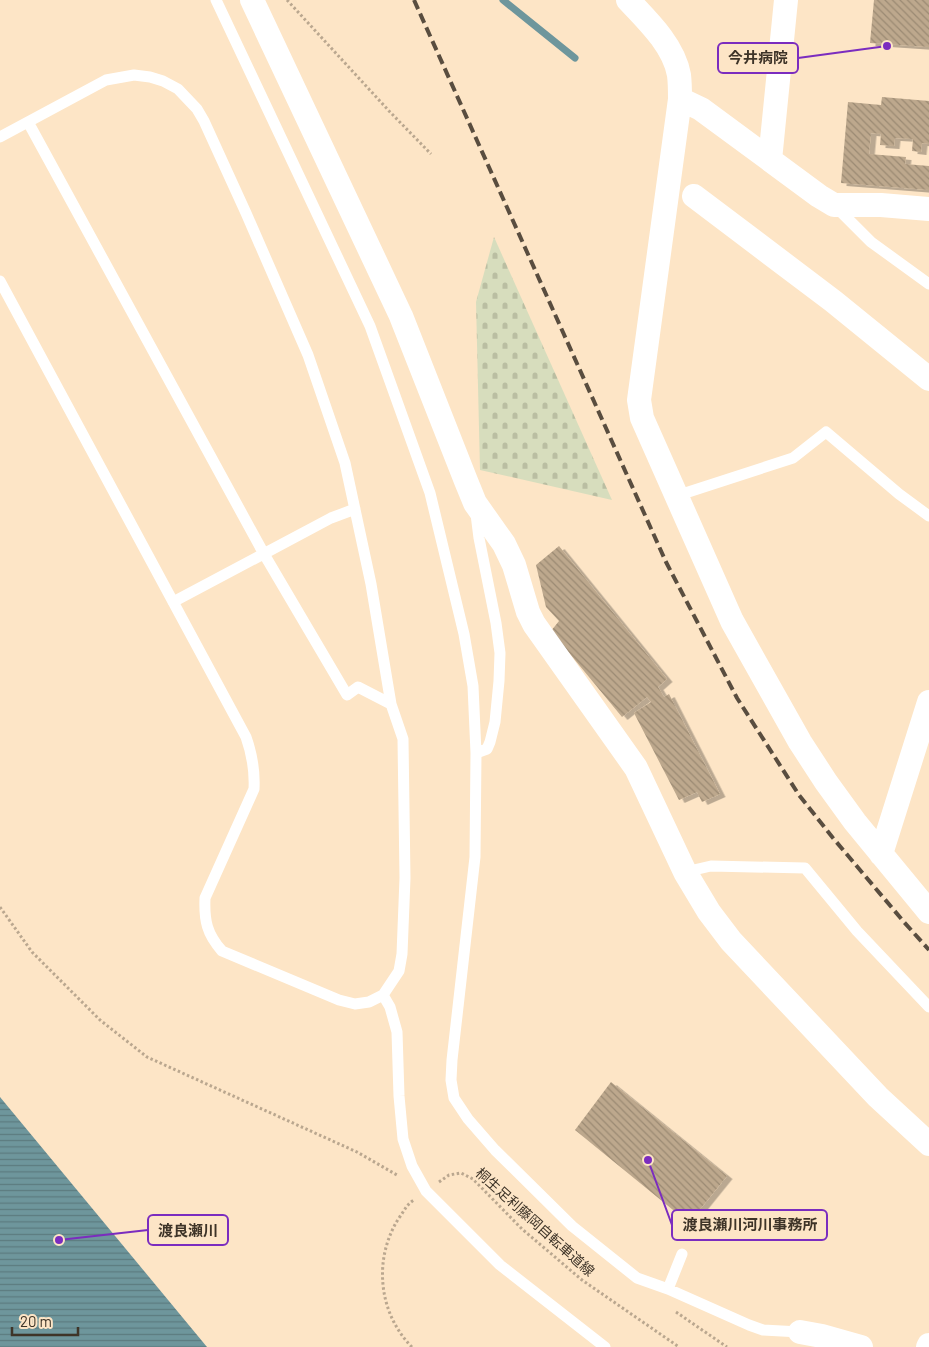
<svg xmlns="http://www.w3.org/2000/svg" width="929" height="1347" font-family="Barlow,'Noto Sans JP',sans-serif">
	<defs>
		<pattern id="cemetery-stones" width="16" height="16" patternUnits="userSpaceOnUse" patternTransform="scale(1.25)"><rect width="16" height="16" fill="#d7ddbd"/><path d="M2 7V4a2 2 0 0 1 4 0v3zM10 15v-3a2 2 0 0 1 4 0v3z" fill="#babea2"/></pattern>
		<pattern id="water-rules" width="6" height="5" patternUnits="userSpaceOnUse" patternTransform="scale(1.25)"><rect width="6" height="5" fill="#6e969c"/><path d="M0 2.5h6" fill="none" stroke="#5c7b7f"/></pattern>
		<pattern id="building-back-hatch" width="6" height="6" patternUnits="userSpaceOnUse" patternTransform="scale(1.25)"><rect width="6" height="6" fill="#bda88d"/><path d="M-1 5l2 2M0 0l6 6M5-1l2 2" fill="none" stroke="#9b8a73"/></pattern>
		<filter id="shadow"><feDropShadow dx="5.5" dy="3" stdDeviation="0" flood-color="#0004"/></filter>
	</defs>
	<rect width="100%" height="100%" fill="#fde5c6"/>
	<path fill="url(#cemetery-stones)" d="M 494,237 L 612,500 L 480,470 L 476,302 Z"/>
	<path fill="url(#water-rules)" d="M 0,1097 L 207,1347 L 0,1347 Z"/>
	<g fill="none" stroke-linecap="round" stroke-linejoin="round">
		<path stroke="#6e969c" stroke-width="7" d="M 503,0 L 575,58"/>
	</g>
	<path fill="url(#building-back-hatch)" filter="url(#shadow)" d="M 874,0 L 929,0 L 929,47 L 870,43 Z
		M 882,97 L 929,101 L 929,144 L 922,143 L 921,152 L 912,151 L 913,139 L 895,138 L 894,146 L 880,145 L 881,134 L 871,133 L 869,154 L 906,157 L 905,164 L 929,166 L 929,190 L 841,183 L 848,102 L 881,105 Z
		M 559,546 L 667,679 L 658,687 L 664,697 L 669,694 L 720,794 L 702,802 L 697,792 L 679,800 L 634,713 L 651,702 L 647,697 L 622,717 L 551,631 L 559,621 L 546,607 L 536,565 Z
		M 611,1082 L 727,1176 L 689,1223 L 575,1130 Z"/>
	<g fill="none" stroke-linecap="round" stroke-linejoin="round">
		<path stroke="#baa78f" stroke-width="3" stroke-dasharray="2.5 2.5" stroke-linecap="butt" d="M 287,0 L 390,112 L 431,154
			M 0,907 L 32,952 L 100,1020 L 147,1057 L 357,1152 L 397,1175
			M 439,1182 L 449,1175 L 461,1173 L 473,1179 L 522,1229 L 582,1280 L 679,1347
			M 676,1312 L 727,1347
			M 412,1347 C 378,1313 373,1258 399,1218 C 404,1211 407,1204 414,1200"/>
		<path stroke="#fff" stroke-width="11" d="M 216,0 L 370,326 L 430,493 L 464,634 L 473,686 L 476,753 L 475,857 L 452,1060 L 451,1080 L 454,1098 L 468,1119 L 495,1150 L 572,1226 L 637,1278 L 668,1289 L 749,1325 L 763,1330 L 800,1332
			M 28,122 L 264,554 L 347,695 L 358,687 L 391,704
			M 0,137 L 106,80 L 134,75 L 150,77 L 163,81 L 178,89 L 197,109 L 204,121 L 246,213 L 308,355 L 345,463 L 371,584 L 391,704 L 403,739 L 405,878 L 402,954 L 399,971 L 383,995 L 369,1002 L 355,1004 L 339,1000 L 222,951 C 207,934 204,921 205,898 L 254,789 C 255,770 252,754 246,737 L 0,281
			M 836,207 L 871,242 L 929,284
			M 676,496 L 793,458 L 826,432 L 899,494 L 929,516
			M 173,602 L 331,518 L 355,509
			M 476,753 L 487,749 L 490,742 L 495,722 L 499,681 L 500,653 L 496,623 L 479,538 L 476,514
			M 685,872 L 711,866 L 805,868 L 857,931 L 929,1007
			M 383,995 L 390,1007 L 397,1032 L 399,1096 L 403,1139 L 412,1166 L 426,1191 L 500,1265 L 605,1347
			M 668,1289 L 682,1254"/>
		<path stroke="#fff" stroke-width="24" d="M 252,0 L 401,316 L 466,481 L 475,503 L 504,544 L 514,565 L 528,612 L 534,624 L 636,768 L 685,872 L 709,912 L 731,941 L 878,1097 L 929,1144
			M 628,0 C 648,21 674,46 679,75 C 680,83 680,92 680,99 L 639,400 L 642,418 L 732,621 L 800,742 L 826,782 L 855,822 L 929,912
			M 680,99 L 701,109 L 819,196 L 834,205 L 881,205 L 929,209
			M 770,160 L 786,0
			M 694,196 L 833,301 L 929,379
			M 881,854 L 929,702
			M 800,1332 L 822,1336 L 861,1347
			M 928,1347 L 929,1345"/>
		<path stroke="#594d3f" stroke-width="4" stroke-dasharray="10 5" stroke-linecap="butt" d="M 414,0 L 666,562 L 737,698 L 799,795 L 833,838 L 904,922 L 929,950"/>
	</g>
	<g text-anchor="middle" stroke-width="5" stroke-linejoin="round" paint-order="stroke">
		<g font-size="14" fill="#3e3428" stroke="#fde5c6">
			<text transform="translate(535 1222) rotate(42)" y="5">桐生足利藤岡自転車道線</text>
		</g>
	</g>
	<path fill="none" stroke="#7b2cbf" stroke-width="2" d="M887 46L798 58M648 1160L672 1225M59 1240L148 1230"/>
	<g fill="#7b2cbf" stroke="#fde5c6" stroke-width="2">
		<circle cx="887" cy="46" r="5"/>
		<circle cx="648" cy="1160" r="5"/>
		<circle cx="59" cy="1240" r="5"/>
	</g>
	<g fill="#fde5c6" stroke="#7b2cbf" stroke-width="2">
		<rect x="718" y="43" width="80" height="30" rx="5"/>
		<rect x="672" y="1210" width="155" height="30" rx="5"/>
		<rect x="148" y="1215" width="80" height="30" rx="5"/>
	</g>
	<g font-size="15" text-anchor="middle" font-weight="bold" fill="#3e3428">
		<text x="758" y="63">今井病院</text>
		<text x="750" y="1230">渡良瀬川河川事務所</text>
		<text x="188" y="1236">渡良瀬川</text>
	</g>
	<path d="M12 1327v8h66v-8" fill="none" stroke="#3e3428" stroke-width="2.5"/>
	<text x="20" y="1327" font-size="15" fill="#3e3428" stroke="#fde5c6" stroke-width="4" paint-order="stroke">20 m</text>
</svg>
